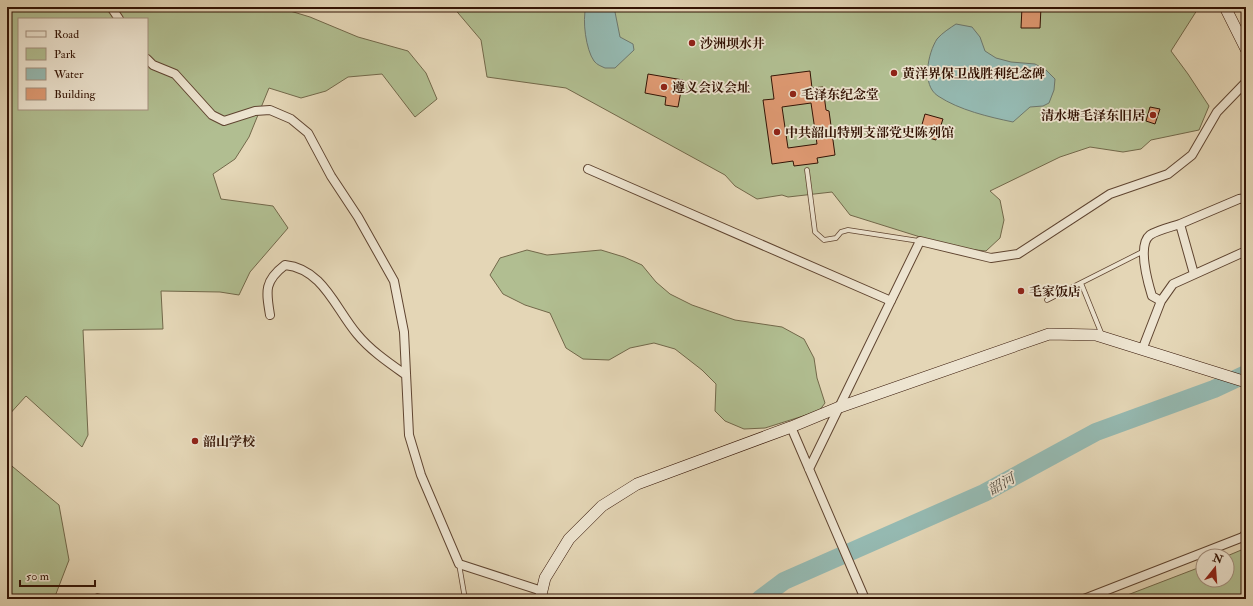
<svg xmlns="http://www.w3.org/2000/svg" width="1253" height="606" font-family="'IM FELL Double Pica','Noto Serif SC',serif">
	<rect width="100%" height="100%" fill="#e4d6b6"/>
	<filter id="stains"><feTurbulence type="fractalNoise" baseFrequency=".005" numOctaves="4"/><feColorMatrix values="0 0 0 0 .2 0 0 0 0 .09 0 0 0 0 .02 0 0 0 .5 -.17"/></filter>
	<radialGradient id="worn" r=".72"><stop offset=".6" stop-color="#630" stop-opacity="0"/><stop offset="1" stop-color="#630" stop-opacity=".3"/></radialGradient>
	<path fill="#b1be91" stroke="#72684a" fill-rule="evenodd" d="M 7,7 L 106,7 L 127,10 L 131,7 L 277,7 L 310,17 L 358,37 L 408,51 L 426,73 L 437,99 L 415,117 L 382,74 L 348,77 L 326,91 L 301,98 L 269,88 L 249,137 L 235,159 L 213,174 L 221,199 L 273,206 L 288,228 L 250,272 L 239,295 L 220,292 L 161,291 L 163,329 L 83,330 L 88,435 L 82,447 L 26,396 L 7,417 ZM 19,19 L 147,19 L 147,109 L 19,109 Z
		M 453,7 L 1199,7 L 1171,51 L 1188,74 L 1209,106 L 1199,130 L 1151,140 L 1141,149 L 1123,152 L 1090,147 L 1060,157 L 990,191 L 1000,200 L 1004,220 L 1000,238 L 986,251 L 958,248 L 933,241 L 850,215 L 832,192 L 788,197 L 782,195 L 757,199 L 735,186 L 725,175 L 566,88 L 487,77 L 481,40 Z
		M 527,250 L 547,255 L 601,250 L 624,257 L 642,265 L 656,282 L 670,294 L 692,305 L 735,320 L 782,327 L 804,339 L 814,358 L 817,378 L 825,403 L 819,411 L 765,428 L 744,429 L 725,421 L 715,411 L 716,384 L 702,370 L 675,349 L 654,343 L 630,348 L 609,360 L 583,359 L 566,348 L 550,313 L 525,305 L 503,294 L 490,275 L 500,258 Z
		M 7,462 L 59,505 L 69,560 L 54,599 L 7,599 Z
		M 1246,548 L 1246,599 L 1117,599 L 1203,566 L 1203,580 L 1227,580 L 1227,556 Z"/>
	<path fill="#95b9b1" stroke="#6e776c" d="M 586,7 L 614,7 L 620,37 L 633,44 L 634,50 L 615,68 L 605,68 C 601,66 597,65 594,61 C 586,50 582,20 586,7 Z
		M 956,24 L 972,27 L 980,37 L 985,51 L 996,58 L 1011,62 L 1035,64 L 1046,70 L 1055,79 L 1054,90 L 1049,103 L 1043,106 L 1030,107 L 1013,122 C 989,117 959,110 938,96 C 921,85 928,53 937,39 C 942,33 950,28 956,24 Z"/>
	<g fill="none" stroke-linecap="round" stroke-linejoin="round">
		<path stroke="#95b9b1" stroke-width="18" d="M 760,599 L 784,581 L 984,493 L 1096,432 L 1214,389 L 1246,374"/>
	</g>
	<path fill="#de9972" stroke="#331304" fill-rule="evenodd" d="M 1022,7 L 1041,7 L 1040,28 L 1021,28 Z
		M 810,71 L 812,88 L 823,87 L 826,110 L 829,111 L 835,155 L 817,158 L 818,163 L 794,166 L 793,161 L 772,164 L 763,100 L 774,99 L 771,76 ZM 811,103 L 817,144 L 788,148 L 782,107 Z
		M 648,74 L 683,80 L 678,107 L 665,105 L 666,97 L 645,93 Z
		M 1150,107 L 1160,109 L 1155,124 L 1146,121 Z
		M 925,114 L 943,119 L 936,140 L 919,135 Z"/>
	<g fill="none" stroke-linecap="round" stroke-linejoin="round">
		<defs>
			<path id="service" d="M 807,170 L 815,232 L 824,240 L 836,238 L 841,232 L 848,230 L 919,241
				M 1081,283 L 1102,335
				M 1047,300 L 1144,251
				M 459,564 L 465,599
				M 92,599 L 97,596 L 110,599"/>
			<path id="minor" d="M 111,7 L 119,19
				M 147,59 L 153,65 L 175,74 L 212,115 L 224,121 L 255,111 L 270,110 L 291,119 L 308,133 L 331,176 L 358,217 L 394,281 L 404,332 L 409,435 L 421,475 L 459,564 L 542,591
				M 588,169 L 891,301
				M 1194,274 L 1180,224 L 1239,199 L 1246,198
				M 1161,301 L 1152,296 C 1148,283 1137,245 1150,235 C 1158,230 1171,227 1180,224
				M 270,315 C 266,291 264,281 285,265 C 323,269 335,308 357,334 C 370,350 389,363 406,375
				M 1142,350 L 1161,301 L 1173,284 L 1246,251
				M 791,427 L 865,599
				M 809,469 L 920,241 L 991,258 L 1018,254 L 1110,194 L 1168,174 L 1192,155 L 1217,112 L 1246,82
				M 1084,599 L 1243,537 L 1246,533"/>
			<path id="secondary" d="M 1225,7 L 1246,49
				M 540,599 L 545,578 L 569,539 L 602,506 L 637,484 L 791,427 L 837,408 L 1049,334 L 1096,335 L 1246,382"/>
		</defs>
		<use href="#service" stroke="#5f4430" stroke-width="5.5"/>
		<use href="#minor" stroke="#5f4430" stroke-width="10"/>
		<use href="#secondary" stroke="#331304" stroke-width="12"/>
		<use href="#service" stroke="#ede4d0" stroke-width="4"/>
		<use href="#minor" stroke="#ede4d0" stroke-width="8"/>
		<use href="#secondary" stroke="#ede4d0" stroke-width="11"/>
	</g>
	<g fill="#8f2418" stroke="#ede4d0" stroke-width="1.5">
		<circle cx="692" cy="43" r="4"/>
		<circle cx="894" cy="73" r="4"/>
		<circle cx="664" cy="87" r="4"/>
		<circle cx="793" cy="94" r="4"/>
		<circle cx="1153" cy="115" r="4"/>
		<circle cx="777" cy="132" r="4"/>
		<circle cx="1021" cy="291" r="4"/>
		<circle cx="195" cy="441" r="4"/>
	</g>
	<g text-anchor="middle" stroke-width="3.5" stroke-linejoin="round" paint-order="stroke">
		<g font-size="13" font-weight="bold" fill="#331304" stroke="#ede4d0" text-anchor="start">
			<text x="700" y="48">沙洲坝水井</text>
			<text x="902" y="78">黄洋界保卫战胜利纪念碑</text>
			<text x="672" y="92">遵义会议会址</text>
			<text x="801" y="99">毛泽东纪念堂</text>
			<text x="1145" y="120" text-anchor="end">清水塘毛泽东旧居</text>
			<text x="785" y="137">中共韶山特别支部党史陈列馆</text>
			<text x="1029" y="296">毛家饭店</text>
			<text x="203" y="446">韶山学校</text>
		</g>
		<g font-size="14" font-style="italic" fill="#554d41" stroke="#ede4d0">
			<text transform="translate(1001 484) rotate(-29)" y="5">韶河</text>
		</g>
	</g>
	<rect width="1253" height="606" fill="none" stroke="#e4d6b6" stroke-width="24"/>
	<rect x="8" y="8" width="1237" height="590" fill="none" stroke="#331304" stroke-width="2"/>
	<rect x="12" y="12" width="1229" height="582" fill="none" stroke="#331304"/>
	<rect x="18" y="18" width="130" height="92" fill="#ede4d0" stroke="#a3907e"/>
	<rect x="26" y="31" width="20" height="6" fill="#ede4d0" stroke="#a3907e"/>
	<text x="54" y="38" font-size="12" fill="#331304">Road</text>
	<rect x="26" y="48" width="20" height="12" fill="#b1be91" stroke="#a3907e"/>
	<text x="54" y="58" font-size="12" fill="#331304">Park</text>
	<rect x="26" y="68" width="20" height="12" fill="#95b9b1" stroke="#a3907e"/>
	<text x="54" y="78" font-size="12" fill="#331304">Water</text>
	<rect x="26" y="88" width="20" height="12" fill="#de9972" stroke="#a3907e"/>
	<text x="54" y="98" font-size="12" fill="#331304">Building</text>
	<g transform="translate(1215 568) rotate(17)"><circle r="19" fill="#ede4d0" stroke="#a3907e"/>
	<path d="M0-3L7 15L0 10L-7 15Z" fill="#8f2418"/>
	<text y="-6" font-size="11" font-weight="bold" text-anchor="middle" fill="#331304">N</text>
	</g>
	<path d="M20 580v6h75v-6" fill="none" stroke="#331304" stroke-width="2"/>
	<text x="26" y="580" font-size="12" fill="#331304" stroke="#ede4d0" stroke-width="3" paint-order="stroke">50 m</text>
	<rect width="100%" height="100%" filter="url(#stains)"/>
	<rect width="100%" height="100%" fill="url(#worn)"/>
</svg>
